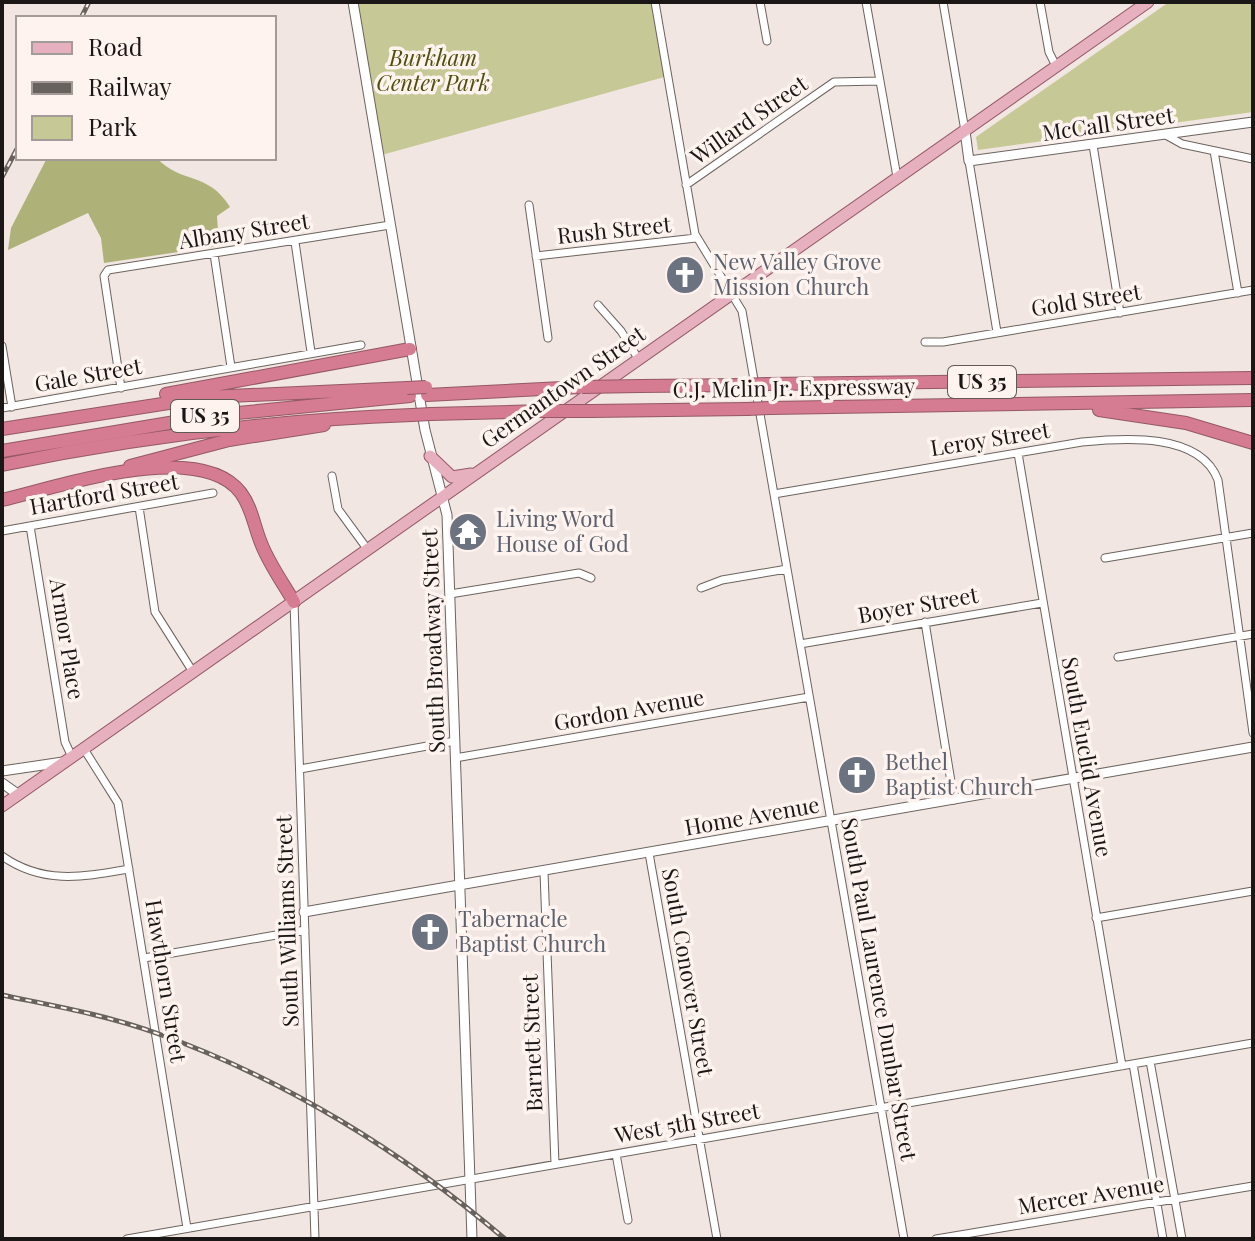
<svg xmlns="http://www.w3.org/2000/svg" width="1255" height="1241" font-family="'Playfair Display',serif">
	<rect width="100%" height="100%" fill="#f1e6e1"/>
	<path fill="#c6c995" d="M 353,2 L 655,2 L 668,76 L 378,156 Z
		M 1169,2 L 1253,2 L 1253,112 L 978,150 L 976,137 Z"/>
	<path fill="#aeb278" d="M 47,158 L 157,158 C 180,184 208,171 230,207 L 217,216 L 219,246 L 104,263 L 101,238 L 88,213 L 8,250 L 11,228 Z"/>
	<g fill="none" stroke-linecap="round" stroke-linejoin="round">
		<defs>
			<path id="minor" d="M 655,2 L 695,234 L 742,311 L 904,1239
				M 760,2 L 767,41
				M 866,2 L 897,177
				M 943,2 L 965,131
				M 1040,2 L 1049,52 L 1056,66
				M 1164,134 L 1182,144 L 1253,159
				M 1093,145 L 1120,313
				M 1214,151 L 1238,293
				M 969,161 L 997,332
				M 686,185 L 834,82 L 879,81
				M 529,205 L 548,338
				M 295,242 L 311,352
				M 214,254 L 231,367
				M 536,256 L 696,238
				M 598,305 L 621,331 L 639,360
				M 925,342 L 943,342 L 1253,290
				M 2,346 L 12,407
				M 121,388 L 104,276 L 108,270 L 390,225
				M 2,408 L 361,345
				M 1018,453 L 1122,1066
				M 332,476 L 338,509 L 368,550
				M 774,494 L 1082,442 C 1124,438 1200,432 1218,480 L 1253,733
				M 139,507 L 155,612 L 193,672
				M 30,526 L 65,742 L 72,757
				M 2,531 L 213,493
				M 1105,558 L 1253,533
				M 701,588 L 722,580 L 787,569
				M 450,594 L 579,573 L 591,578
				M 294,602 L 315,1239
				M 925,622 L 954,800
				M 800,644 L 1042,603
				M 1118,657 L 1253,634
				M 84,749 L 118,803 L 187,1228
				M 455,758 L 809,697
				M 300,769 L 455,741
				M 649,853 L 717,1239
				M 2,856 C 43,885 83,877 129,869
				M 544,872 L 555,1164
				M 1096,918 L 1253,891
				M 144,958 L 305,930
				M 1150,1061 L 1182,1239
				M 1133,1064 L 1163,1239
				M 616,1154 L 628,1220
				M 127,1239 L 1253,1043
				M 936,1239 L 1253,1186"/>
			<path id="tertiary" d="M 353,2 L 425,430 L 447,515 L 472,1239
				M 965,131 L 969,161 L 1253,122
				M 2,771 L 63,762
				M 2,783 L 19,795
				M 304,912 L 1253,747"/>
			<path id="primary" d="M 430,456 L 452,477 L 471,474
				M 2,806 L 1148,2"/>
			<path id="motorway" d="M 767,384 L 1253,378
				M 640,386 L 744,385
				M 166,394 L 410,349
				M 427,395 L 582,387
				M 770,408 L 1253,400
				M 1099,410 L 1186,423 L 1253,443
				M 591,411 L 747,409
				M 431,414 L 543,411
				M 2,429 L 207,397 L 407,388
				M 2,451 L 217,415 L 410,396
				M 2,465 C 137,437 274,420 412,415
				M 130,466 L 229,440 L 324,425
				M 2,500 C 58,487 200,438 241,493 C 252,508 254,526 261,543 C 269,564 283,583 294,602"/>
		</defs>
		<use href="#minor" stroke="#6c635f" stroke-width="9"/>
		<use href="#tertiary" stroke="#6c635f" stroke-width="11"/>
		<use href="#primary" stroke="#945867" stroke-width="13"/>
		<use href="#motorway" stroke="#945867" stroke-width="14"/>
		<use href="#minor" stroke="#fff" stroke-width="7"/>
		<use href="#tertiary" stroke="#fff" stroke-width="9"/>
		<use href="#primary" stroke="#e6b0be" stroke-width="11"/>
		<use href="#motorway" stroke="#d57b92" stroke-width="12"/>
		<defs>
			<path id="rail" d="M 81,18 L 89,2
				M 2,177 L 18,147
				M 2,995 C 54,1006 106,1015 156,1033 C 283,1078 403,1152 505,1239"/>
		</defs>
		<use href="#rail" stroke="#68625f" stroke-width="5"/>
		<use href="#rail" stroke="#fef3ef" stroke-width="2" stroke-dasharray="6" stroke-linecap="butt"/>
		<defs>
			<path id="motorway-bridge" d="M 744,385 L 767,384
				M 582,387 L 640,386
				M 407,388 L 426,387
				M 747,409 L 770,408
				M 543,411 L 591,411
				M 412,415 L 431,414"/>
		</defs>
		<use href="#motorway-bridge" stroke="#945867" stroke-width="14" stroke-linecap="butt"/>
		<use href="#motorway-bridge" stroke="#d57b92" stroke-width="12"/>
	</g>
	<defs>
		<symbol id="church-disc" viewBox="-11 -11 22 22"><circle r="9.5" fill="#6b7280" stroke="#fef3ef"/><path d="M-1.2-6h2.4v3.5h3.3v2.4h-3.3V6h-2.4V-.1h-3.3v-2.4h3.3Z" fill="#fff"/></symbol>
		<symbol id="temple-disc" viewBox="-11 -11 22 22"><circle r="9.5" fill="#6b7280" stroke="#fef3ef"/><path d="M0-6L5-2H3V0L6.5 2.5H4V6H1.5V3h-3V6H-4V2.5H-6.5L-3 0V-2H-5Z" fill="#fff"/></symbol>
	</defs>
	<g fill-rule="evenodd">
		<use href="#church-disc" x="663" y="253" width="44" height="44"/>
		<use href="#temple-disc" x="446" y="510" width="44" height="44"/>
		<use href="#church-disc" x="835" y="753" width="44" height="44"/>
		<use href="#church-disc" x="408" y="910" width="44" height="44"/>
	</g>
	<g text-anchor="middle" stroke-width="7" stroke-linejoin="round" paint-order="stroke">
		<g fill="#fef3ef" stroke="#5f5957" stroke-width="2">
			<rect x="948" y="366" width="68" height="32" rx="6"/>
			<rect x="171" y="400" width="68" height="32" rx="6"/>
		</g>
		<g font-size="20" font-weight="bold" fill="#1b1716">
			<text x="982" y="389">US 35</text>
			<text x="205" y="423">US 35</text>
		</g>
		<g font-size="22" font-style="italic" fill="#4e4f0a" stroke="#fef3ef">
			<text x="433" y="66">Burkham<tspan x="433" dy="25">Center Park</tspan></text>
		</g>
		<g font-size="22" fill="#1b1716" stroke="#fef3ef">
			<text transform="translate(749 120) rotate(-35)" y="8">Willard Street</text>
			<text transform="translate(1108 124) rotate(-8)" y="8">McCall Street</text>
			<text transform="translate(614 230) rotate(-6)" y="8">Rush Street</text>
			<text transform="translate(244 231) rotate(-9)" y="8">Albany Street</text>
			<text transform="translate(1086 300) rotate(-9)" y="8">Gold Street</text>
			<text transform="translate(88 375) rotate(-10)" y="8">Gale Street</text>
			<text transform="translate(563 387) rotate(-35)" y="8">Germantown Street</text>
			<text transform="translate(794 388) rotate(-1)" y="8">C.J. Mclin Jr. Expressway</text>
			<text transform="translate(990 439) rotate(-9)" y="8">Leroy Street</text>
			<text transform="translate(104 494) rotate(-10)" y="8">Hartford Street</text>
			<text transform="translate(918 605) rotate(-10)" y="8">Boyer Street</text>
			<text transform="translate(67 639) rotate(81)" y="8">Armor Place</text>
			<text transform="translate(433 641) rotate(-92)" y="8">South Broadway Street</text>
			<text transform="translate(629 710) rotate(-10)" y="8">Gordon Avenue</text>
			<text transform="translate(1087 757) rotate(80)" y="8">South Euclid Avenue</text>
			<text transform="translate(752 816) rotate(-10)" y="8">Home Avenue</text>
			<text transform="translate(287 921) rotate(-92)" y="8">South Williams Street</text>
			<text transform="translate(688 972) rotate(80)" y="8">South Conover Street</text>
			<text transform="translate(166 981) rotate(81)" y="8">Hawthorn Street</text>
			<text transform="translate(879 989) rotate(80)" y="8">South Paul Laurence Dunbar Street</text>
			<text transform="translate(532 1043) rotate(-92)" y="8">Barnett Street</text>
			<text transform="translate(687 1123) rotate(-10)" y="8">West 5th Street</text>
			<text transform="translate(1091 1195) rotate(-9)" y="8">Mercer Avenue</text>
		</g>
		<g font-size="22" fill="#5b616d" stroke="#fef3ef" text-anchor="start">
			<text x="713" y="270">New Valley Grove<tspan x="713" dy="25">Mission Church</tspan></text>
			<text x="496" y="527">Living Word<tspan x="496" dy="25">House of God</tspan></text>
			<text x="885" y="770">Bethel<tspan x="885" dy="25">Baptist Church</tspan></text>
			<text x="458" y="927">Tabernacle<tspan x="458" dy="25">Baptist Church</tspan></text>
		</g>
	</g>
	<rect width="1255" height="1241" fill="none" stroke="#1b1716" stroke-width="8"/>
	<rect x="16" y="16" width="260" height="144" fill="#fef3ef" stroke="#a39b98" stroke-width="2"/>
	<rect x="32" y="42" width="40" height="12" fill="#e6b0be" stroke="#a39b98" stroke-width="2"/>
	<text x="88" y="56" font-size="24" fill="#1b1716">Road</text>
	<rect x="32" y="82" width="40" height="12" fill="#68625f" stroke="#a39b98" stroke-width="2"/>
	<text x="88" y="96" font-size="24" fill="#1b1716">Railway</text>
	<rect x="32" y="116" width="40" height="24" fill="#c6c995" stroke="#a39b98" stroke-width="2"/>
	<text x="88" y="136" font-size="24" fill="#1b1716">Park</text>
</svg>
